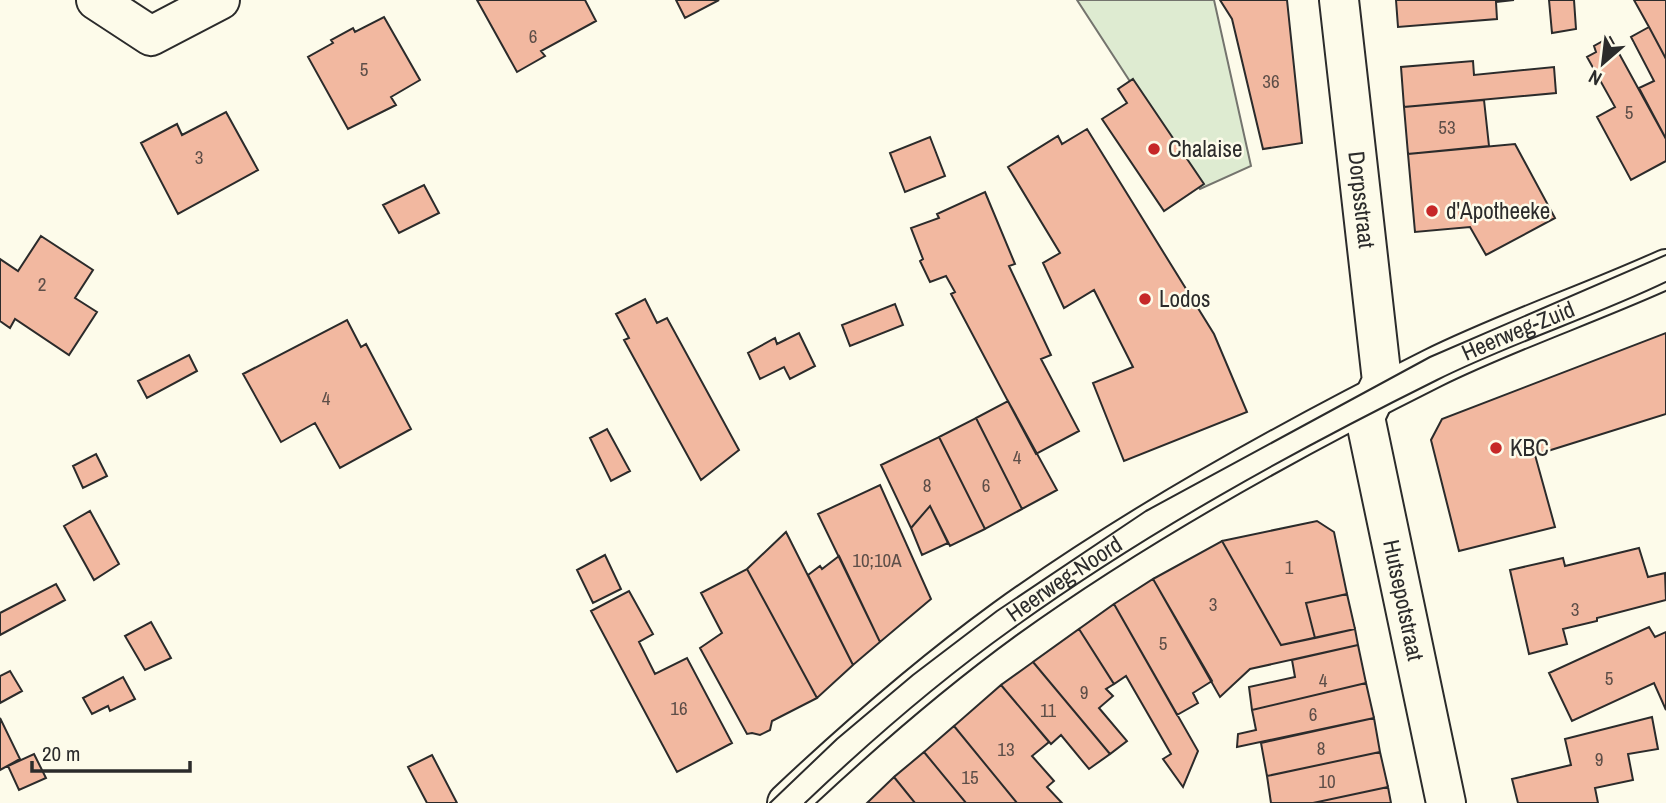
<svg xmlns="http://www.w3.org/2000/svg" width="1666" height="803" font-family="'Archivo Narrow',sans-serif">
	<rect width="100%" height="100%" fill="#fdfbea"/>
	<path fill="#deebd1" stroke="#74746e" stroke-width="2" d="M 1077,0 L 1214,0 L 1251,166 L 1200,189 Z"/>
	<path fill="#f2b8a0" stroke="#2b2b2b" stroke-width="2" d="M 477,0 L 585,0 L 596,21 L 541,51 L 545,56 L 517,72 Z
		M 676,0 L 719,0 L 685,18 Z
		M 1220,0 L 1287,0 L 1302,143 L 1263,149 L 1232,19 Z
		M 1396,0 L 1514,0 L 1496,2 L 1497,19 L 1398,27 Z
		M 1549,0 L 1574,0 L 1576,29 L 1552,33 Z
		M 1634,0 L 1666,0 L 1666,59 L 1649,27 Z
		M 384,17 L 420,80 L 391,97 L 396,105 L 348,129 L 308,57 L 333,43 L 331,40 L 353,28 L 355,32 Z
		M 1649,27 L 1666,59 L 1666,139 L 1639,88 L 1654,81 L 1631,37 Z
		M 1610,37 L 1666,139 L 1666,161 L 1631,180 L 1597,117 L 1615,107 L 1587,57 L 1596,52 L 1594,46 Z
		M 1473,61 L 1474,75 L 1554,67 L 1556,93 L 1404,107 L 1401,67 Z
		M 1133,79 L 1204,184 L 1164,211 L 1102,119 L 1127,103 L 1118,89 Z
		M 1484,100 L 1489,146 L 1408,154 L 1404,107 Z
		M 226,112 L 258,170 L 178,214 L 141,143 L 177,124 L 182,135 Z
		M 1087,129 L 1214,334 L 1247,412 L 1124,461 L 1093,383 L 1133,367 L 1094,290 L 1064,308 L 1043,263 L 1060,253 L 1008,167 L 1058,136 L 1062,144 Z
		M 930,137 L 945,176 L 905,192 L 890,153 Z
		M 1515,144 L 1555,218 L 1486,255 L 1470,227 L 1415,232 L 1408,154 Z
		M 424,185 L 439,213 L 399,233 L 383,205 Z
		M 985,192 L 1015,264 L 1009,266 L 1051,355 L 1041,359 L 1079,431 L 1036,454 L 951,294 L 955,292 L 946,276 L 930,282 L 920,261 L 923,259 L 911,228 L 939,218 L 937,214 Z
		M 41,236 L 93,270 L 75,298 L 97,312 L 69,355 L 15,319 L 10,328 L 0,321 L 0,259 L 18,271 Z
		M 645,299 L 657,323 L 667,318 L 739,450 L 701,480 L 624,340 L 629,338 L 616,314 Z
		M 895,304 L 903,325 L 850,346 L 842,325 Z
		M 347,320 L 361,347 L 366,344 L 411,429 L 340,468 L 315,423 L 281,442 L 243,374 Z
		M 799,333 L 815,366 L 790,379 L 784,367 L 760,379 L 748,353 L 775,338 L 777,344 Z
		M 1666,333 L 1666,414 L 1535,455 L 1555,527 L 1459,551 L 1431,440 L 1442,419 Z
		M 189,355 L 197,371 L 147,398 L 138,381 Z
		M 1008,401 L 1057,490 L 1022,509 L 976,418 Z
		M 976,418 L 1022,509 L 985,529 L 939,437 Z
		M 607,429 L 630,471 L 611,481 L 590,438 Z
		M 939,437 L 985,529 L 950,546 L 930,506 L 911,528 L 881,465 Z
		M 96,454 L 107,476 L 83,488 L 73,466 Z
		M 880,485 L 931,599 L 880,642 L 818,514 Z
		M 930,506 L 948,543 L 922,555 L 911,528 Z
		M 90,511 L 119,564 L 94,580 L 64,526 Z
		M 1317,521 L 1334,532 L 1347,594 L 1306,603 L 1315,638 L 1281,645 L 1222,541 Z
		M 786,532 L 853,665 L 817,698 L 747,569 Z
		M 1222,541 L 1281,645 L 1355,629 L 1358,645 L 1250,669 L 1220,697 L 1153,579 Z
		M 1639,548 L 1648,577 L 1665,573 L 1666,600 L 1597,618 L 1597,621 L 1563,629 L 1567,644 L 1529,654 L 1510,570 L 1563,558 L 1565,566 Z
		M 605,555 L 621,589 L 593,603 L 577,570 Z
		M 839,556 L 880,642 L 853,665 L 808,575 L 820,566 L 822,569 Z
		M 747,569 L 817,698 L 772,721 L 770,730 L 760,735 L 752,733 L 747,734 L 700,648 L 722,633 L 701,593 Z
		M 1153,579 L 1212,681 L 1193,693 L 1198,703 L 1177,715 L 1114,604 Z
		M 56,584 L 65,600 L 0,635 L 0,613 Z
		M 629,591 L 653,634 L 639,642 L 655,674 L 687,658 L 732,743 L 677,772 L 591,611 Z
		M 1347,594 L 1355,629 L 1315,638 L 1306,603 Z
		M 1114,604 L 1198,751 L 1183,787 L 1163,759 L 1171,754 L 1126,676 L 1114,684 L 1079,629 Z
		M 151,622 L 171,658 L 145,670 L 125,636 Z
		M 1649,627 L 1655,637 L 1666,632 L 1666,710 L 1654,683 L 1572,721 L 1549,673 Z
		M 1079,629 L 1114,684 L 1106,689 L 1113,696 L 1099,708 L 1127,741 L 1110,754 L 1033,662 Z
		M 1358,645 L 1366,683 L 1252,710 L 1249,687 L 1295,677 L 1292,660 Z
		M 1033,662 L 1110,754 L 1089,769 L 1061,735 L 1051,744 L 1001,685 Z
		M 10,671 L 22,691 L 0,703 L 0,676 Z
		M 123,677 L 135,699 L 110,711 L 108,706 L 92,714 L 83,698 Z
		M 1366,683 L 1374,718 L 1237,747 L 1238,734 L 1256,730 L 1252,710 Z
		M 1001,685 L 1049,742 L 1032,756 L 1054,781 L 1047,787 L 1062,803 L 1017,803 L 954,726 Z
		M 1652,717 L 1658,749 L 1628,754 L 1633,780 L 1595,788 L 1598,803 L 1518,803 L 1512,779 L 1571,765 L 1565,739 Z
		M 0,718 L 20,759 L 0,770 Z
		M 1374,718 L 1380,752 L 1267,776 L 1261,743 Z
		M 954,726 L 1017,803 L 966,803 L 924,752 Z
		M 924,752 L 966,803 L 915,803 L 894,777 Z
		M 1380,752 L 1388,787 L 1313,803 L 1271,803 L 1267,776 Z
		M 34,754 L 46,778 L 19,790 L 8,766 Z
		M 432,755 L 457,803 L 427,803 L 408,767 Z
		M 894,777 L 915,803 L 867,803 Z
		M 1388,787 L 1391,803 L 1313,803 Z"/>
	<g fill="none" stroke-linecap="round" stroke-linejoin="round">
		<defs>
			<g id="minor">
				<path d="M 96,0 L 151,36 L 220,0"/>
				<path id="s1" d="M 1339,0 L 1382,381 L 1373,400"/>
			</g>
			<g id="tertiary">
				<path id="s2" d="M 1373,400 L 1365,417 L 1446,803"/>
				<path id="s3" d="M 787,803 C 856,738 928,675 1005,619 C 1137,524 1287,441 1433,368 C 1508,331 1589,304 1666,269"/>
			</g>
		</defs>
		<use href="#minor" stroke="#2b2b2b" stroke-width="42"/>
		<use href="#tertiary" stroke="#2b2b2b" stroke-width="42"/>
		<use href="#minor" stroke="#fdfbea" stroke-width="38"/>
		<use href="#tertiary" stroke="#fdfbea" stroke-width="38"/>
		<path stroke="#2b2b2b" stroke-width="2" d="M 770,803 L 837,739 L 913,675 L 997,611 L 1146,511 L 1430,357 L 1666,255
			M 805,803 C 870,741 938,682 1012,629 C 1145,533 1290,453 1437,380 C 1511,343 1591,318 1666,282"/>
	</g>
	<g fill="#c62828" stroke="#fdfbea" stroke-width="2.5">
		<circle cx="1154" cy="149" r="7"/>
		<circle cx="1432" cy="211" r="7"/>
		<circle cx="1145" cy="299" r="7"/>
		<circle cx="1496" cy="448" r="7"/>
	</g>
	<g text-anchor="middle" stroke-width="5" stroke-linejoin="round" paint-order="stroke">
		<g font-size="19" fill="#5d4e48">
			<text x="533" y="43">6</text>
			<text x="364" y="76">5</text>
			<text x="1271" y="88">36</text>
			<text x="1629" y="119">5</text>
			<text x="1447" y="134">53</text>
			<text x="199" y="164">3</text>
			<text x="42" y="291">2</text>
			<text x="326" y="405">4</text>
			<text x="1017" y="464">4</text>
			<text x="927" y="492">8</text>
			<text x="986" y="492">6</text>
			<text x="877" y="567">10;10A</text>
			<text x="1289" y="574">1</text>
			<text x="1213" y="611">3</text>
			<text x="1575" y="616">3</text>
			<text x="1163" y="650">5</text>
			<text x="1609" y="685">5</text>
			<text x="1323" y="687">4</text>
			<text x="1084" y="699">9</text>
			<text x="679" y="715">16</text>
			<text x="1048" y="717">11</text>
			<text x="1313" y="721">6</text>
			<text x="1321" y="755">8</text>
			<text x="1006" y="756">13</text>
			<text x="1599" y="766">9</text>
			<text x="970" y="784">15</text>
			<text x="1327" y="788">10</text>
		</g>
		<g font-size="23" fill="#2b2b2b" stroke="#fdfbea" text-anchor="start">
			<text x="1168" y="157">Chalaise</text>
			<text x="1446" y="219">d'Apotheeke</text>
			<text x="1159" y="307">Lodos</text>
			<text x="1510" y="456">KBC</text>
		</g>
		<g font-size="23" fill="#2b2b2b" stroke="#fdfbea">
			<text dy="8" stroke="none"><textPath href="#s1" startOffset="201">Dorpsstraat</textPath></text>
			<text dy="8" stroke="none"><textPath href="#s3" startOffset="875">Heerweg-Zuid</textPath></text>
			<text dy="8" stroke="none"><textPath href="#s3" startOffset="357">Heerweg-Noord</textPath></text>
			<text dy="8" stroke="none"><textPath href="#s2" startOffset="206">Hutsepotstraat</textPath></text>
		</g>
	</g>
	<g transform="translate(1603 63) rotate(208)" stroke="#fdfbea" stroke-width="5" paint-order="stroke">
	<path d="M0-5L12 26L0 18L-12 26Z" fill="#2b2b2b"/>
	<text y="-10" font-size="19" font-weight="bold" text-anchor="middle" fill="#2b2b2b">N</text>
	</g>
	<path d="M32 761v10h158v-10" fill="none" stroke="#2b2b2b" stroke-width="3.5"/>
	<text x="42" y="761" font-size="21" fill="#2b2b2b" stroke="#fdfbea" stroke-width="5" paint-order="stroke">20 m</text>
</svg>
